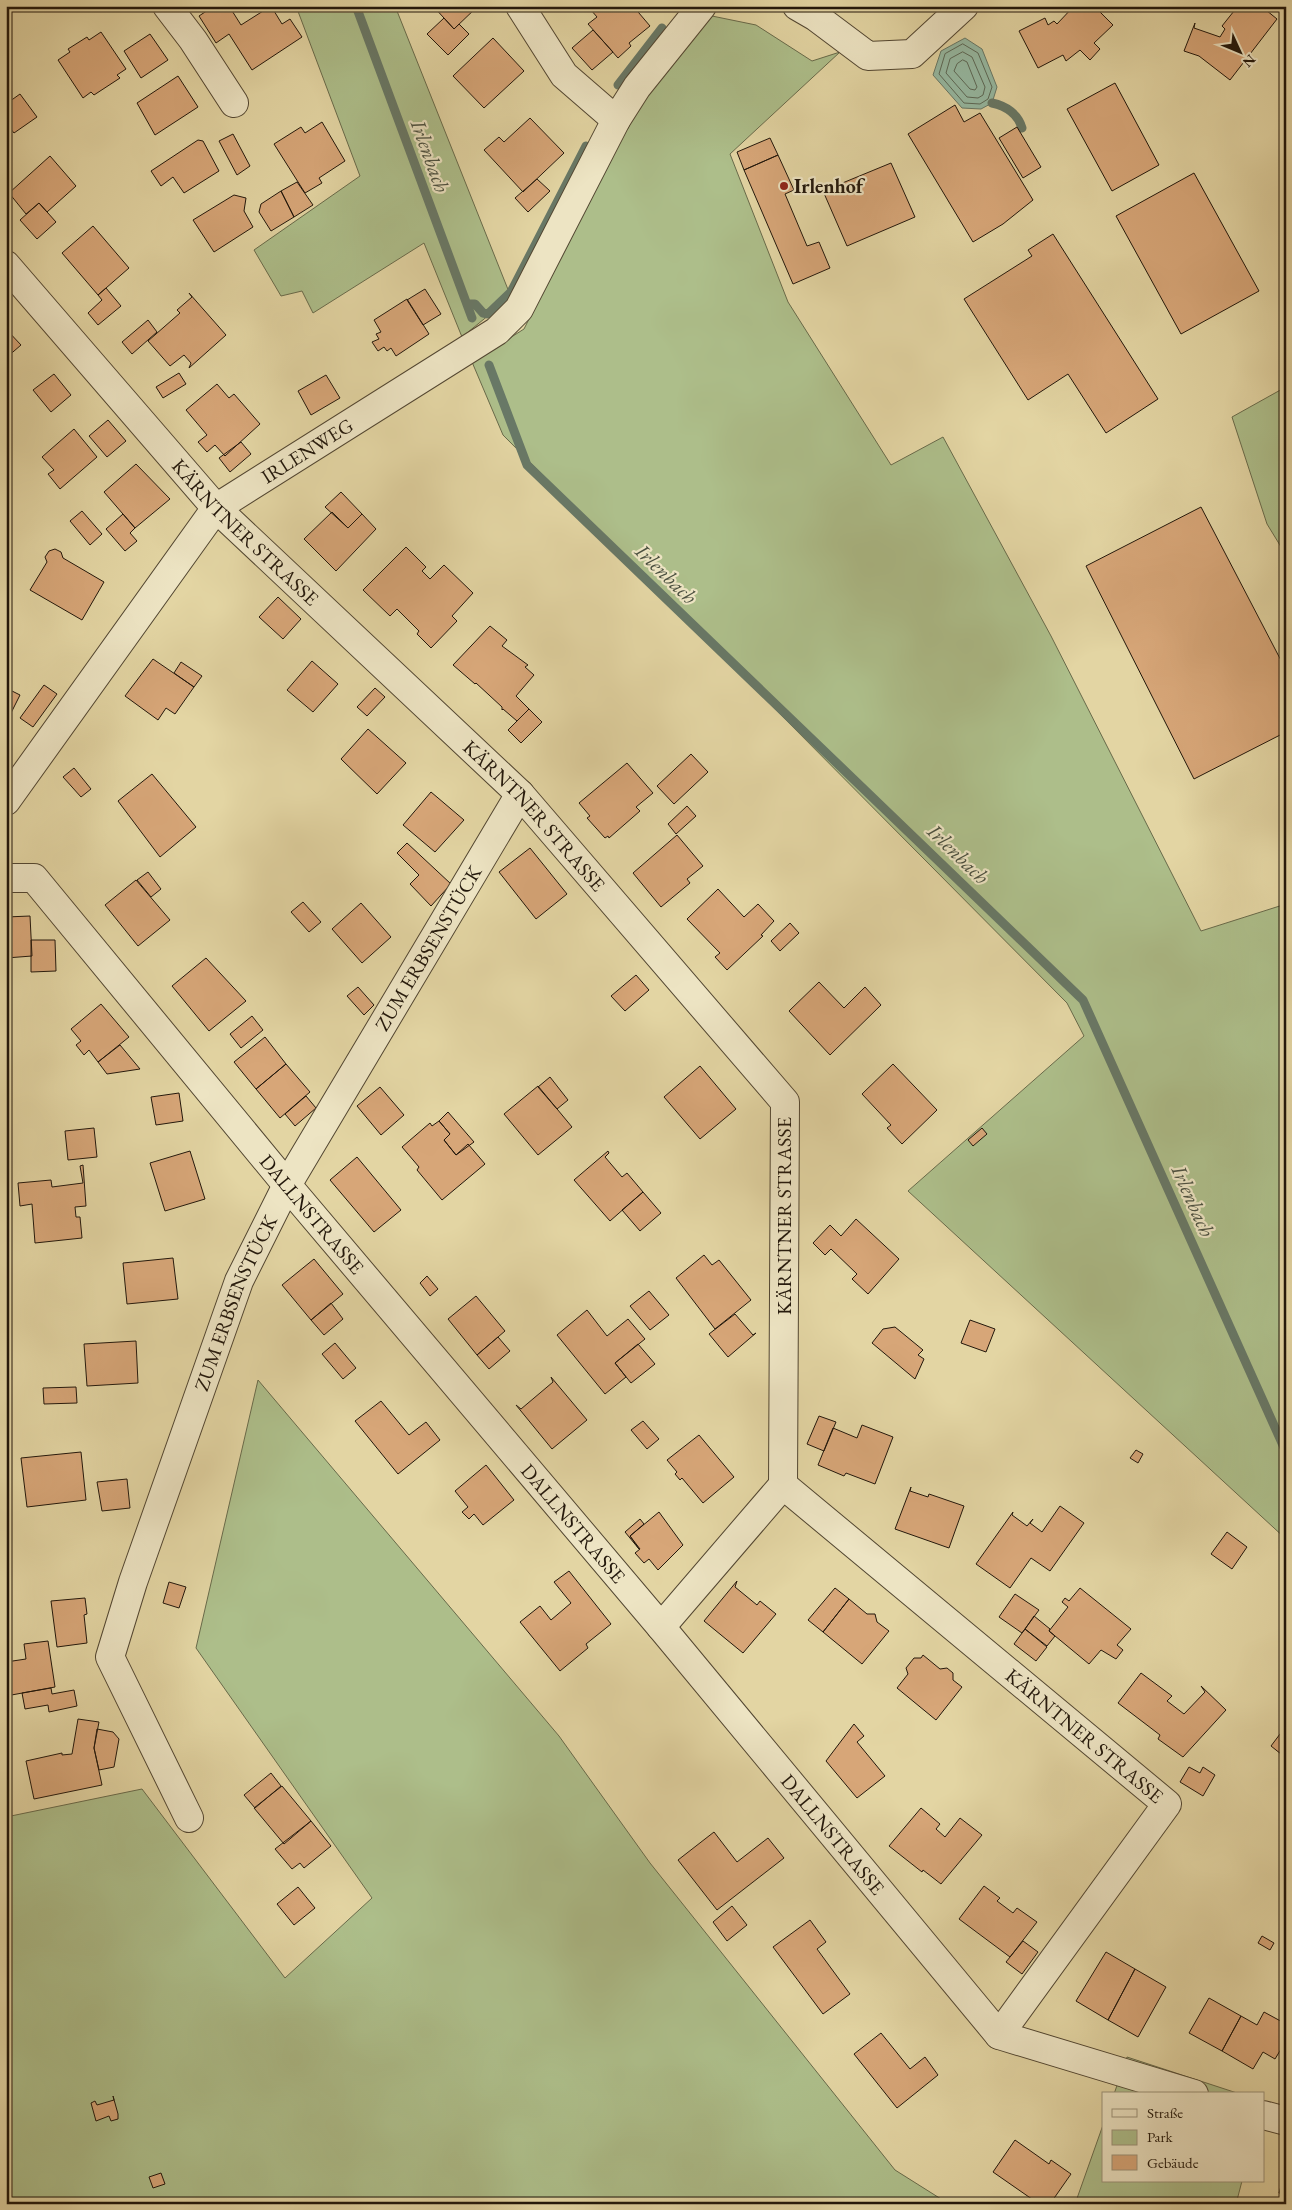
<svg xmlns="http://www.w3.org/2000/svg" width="1292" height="2210" font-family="'EB Garamond',serif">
	<rect width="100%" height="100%" fill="#e3d5a3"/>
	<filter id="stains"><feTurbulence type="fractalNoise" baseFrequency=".004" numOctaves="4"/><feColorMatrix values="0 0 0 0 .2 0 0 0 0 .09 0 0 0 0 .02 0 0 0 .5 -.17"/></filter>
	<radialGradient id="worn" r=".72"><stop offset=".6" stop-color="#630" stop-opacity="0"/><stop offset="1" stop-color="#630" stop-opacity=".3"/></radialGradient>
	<path fill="#adbe8a" stroke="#686a4a" d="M 296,6 L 395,6 L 511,297 L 462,337 L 424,243 L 313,313 L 302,291 L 281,296 L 254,250 L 360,176 Z
		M 712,16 L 756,25 L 812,61 L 840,52 L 730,154 L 788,302 L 891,465 L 943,437 L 1051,636 L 1201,931 L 1286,904 L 1286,1539 L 908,1191 L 1084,1036 L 1067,1003 L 503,435 L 472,362 L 524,329 L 633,112 L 679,50 Z
		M 1284,388 L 1286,391 L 1286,555 L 1267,524 L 1232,417 Z
		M 258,1380 L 559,1736 L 650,1863 L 895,2170 L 949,2204 L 6,2204 L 6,1817 L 142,1789 L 285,1978 L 372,1898 L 196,1648 Z
		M 1127,2057 L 1240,2094 L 1114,2094 Z
		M 1103,2125 L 1103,2181 L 1242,2181 L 1236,2204 L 1075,2204 Z"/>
	<path fill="#96b9a2" stroke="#687866" d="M 965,38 L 982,49 L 997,87 L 992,103 L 981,109 L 962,108 L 933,75 L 941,51 Z"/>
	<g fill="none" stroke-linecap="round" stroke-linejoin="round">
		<path stroke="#5c6856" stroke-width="1" d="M 963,44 L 978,53 L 992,87 L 988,99 L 980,104 L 964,103 L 939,74 L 945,54 Z
			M 963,52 L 972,57 L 985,87 L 983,95 L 978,98 L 967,97 L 946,73 L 950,59 Z
			M 963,60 L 967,62 L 977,87 L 975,90 L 970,89 L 954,71 L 957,64 Z"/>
		<path stroke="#687866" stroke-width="9" d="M 356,6 L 472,318
			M 618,85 L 662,28
			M 992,103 C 1006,106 1018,114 1022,128
			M 467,304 L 475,304 L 483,313 L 488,314 L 511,292 L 586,146
			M 489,365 L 527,465 L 1083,1000 L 1286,1452"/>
	</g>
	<path fill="#d7a678" stroke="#22170b" d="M 229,6 L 241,25 L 271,6 L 282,24 L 290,19 L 302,37 L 252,70 L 229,34 L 216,43 L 199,16 L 214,6 Z
		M 433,6 L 478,6 L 454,29 Z
		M 595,6 L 633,6 L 650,26 L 629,43 L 631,46 L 618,58 L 588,24 L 597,17 L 591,10 Z
		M 1074,6 L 1094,6 L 1113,25 L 1094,43 L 1100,49 L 1090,60 L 1080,50 L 1066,61 L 1063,55 L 1038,68 L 1019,31 L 1045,18 L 1048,25 L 1054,21 L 1057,24 Z
		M 1238,6 L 1261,6 L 1277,19 L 1230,80 L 1199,56 L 1184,51 L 1195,23 L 1194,28 L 1220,37 L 1225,29 L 1222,26 Z
		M 444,18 L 454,29 L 459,24 L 469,34 L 448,55 L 427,34 Z
		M 593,30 L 613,52 L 592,70 L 572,48 Z
		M 101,32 L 126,69 L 117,75 L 120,78 L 94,95 L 91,92 L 83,98 L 58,60 L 70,52 L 68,49 L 87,37 L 89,40 Z
		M 150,34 L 168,60 L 141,78 L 124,51 Z
		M 493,38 L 524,71 L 484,108 L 453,76 Z
		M 178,76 L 198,107 L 155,135 L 137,103 Z
		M 1115,83 L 1159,165 L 1112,191 L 1067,109 Z
		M 20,94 L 37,117 L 14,133 L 6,123 L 6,104 Z
		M 955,105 L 964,122 L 980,113 L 1033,200 L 1003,224 L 973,242 L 908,134 Z
		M 530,118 L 564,153 L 523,192 L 484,150 L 499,137 L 504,142 Z
		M 322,122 L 345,161 L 319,178 L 322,183 L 305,193 L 274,144 L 301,127 L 305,133 Z
		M 1017,127 L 1041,167 L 1023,178 L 999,138 Z
		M 233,134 L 250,166 L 237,175 L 219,141 Z
		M 770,138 L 778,155 L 744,170 L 737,152 Z
		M 198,140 L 203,141 L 219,171 L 184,193 L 173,177 L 161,186 L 151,171 Z
		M 778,155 L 794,190 L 785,194 L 807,246 L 819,242 L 830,268 L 793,284 L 744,170 Z
		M 50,156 L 76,186 L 47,212 L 39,203 L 26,214 L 9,193 Z
		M 891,163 L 915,217 L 847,246 L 823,191 Z
		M 1194,173 L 1259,291 L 1181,334 L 1116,216 Z
		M 537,179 L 550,191 L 528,212 L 515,198 Z
		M 297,182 L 313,205 L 294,217 L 281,191 Z
		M 281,191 L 294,217 L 271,231 L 259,212 L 261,204 Z
		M 234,195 L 246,198 L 244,211 L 253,227 L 214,252 L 193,220 Z
		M 39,203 L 56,222 L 37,239 L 20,220 Z
		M 93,226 L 129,268 L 98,295 L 62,253 Z
		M 1053,234 L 1158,399 L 1106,433 L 1068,374 L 1028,400 L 964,299 L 1032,256 L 1028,250 Z
		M 106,288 L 121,306 L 98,325 L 88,313 L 102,300 L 98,295 Z
		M 425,289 L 441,314 L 423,325 L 407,300 Z
		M 189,293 L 226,335 L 189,368 L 191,363 L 184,355 L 170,366 L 148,341 L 180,313 L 177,310 L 192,297 Z
		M 407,299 L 429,334 L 396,356 L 391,348 L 387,351 L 384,347 L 378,351 L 372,342 L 379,339 L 376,334 L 381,332 L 374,320 Z
		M 148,320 L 157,332 L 132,354 L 122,342 Z
		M 6,329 L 21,345 L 6,358 Z
		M 179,373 L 186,384 L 163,398 L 156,387 Z
		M 54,374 L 71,395 L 51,412 L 33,390 Z
		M 326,375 L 340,398 L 311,415 L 298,391 Z
		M 217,384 L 229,398 L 234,394 L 260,424 L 225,456 L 215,445 L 207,452 L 198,442 L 207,435 L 186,410 Z
		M 108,420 L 126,441 L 107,457 L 89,436 Z
		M 74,429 L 97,457 L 60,489 L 48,474 L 54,470 L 42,457 Z
		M 241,442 L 251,454 L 230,472 L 219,458 Z
		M 136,464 L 170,499 L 135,528 L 104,492 Z
		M 341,492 L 362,514 L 348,528 L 325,507 Z
		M 1201,507 L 1286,670 L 1286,732 L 1194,779 L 1086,566 Z
		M 82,511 L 102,534 L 90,545 L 70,521 Z
		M 332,512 L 348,528 L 362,514 L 376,529 L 336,571 L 304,539 Z
		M 123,514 L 135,528 L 130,533 L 137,541 L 125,551 L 106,529 Z
		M 406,547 L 426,567 L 422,571 L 430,579 L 444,565 L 473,593 L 452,616 L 457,621 L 431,648 L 417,634 L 419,631 L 397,609 L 390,616 L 363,590 Z
		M 55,549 L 61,552 L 63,558 L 104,582 L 82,620 L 30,590 L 47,562 L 45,557 L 49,551 Z
		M 278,597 L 301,619 L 283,639 L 259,617 Z
		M 490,626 L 507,640 L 502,646 L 528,665 L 525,667 L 534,675 L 516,696 L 529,709 L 517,721 L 503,709 L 502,710 L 502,707 L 476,683 L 475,684 L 453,665 Z
		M 153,659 L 194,687 L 175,714 L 166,708 L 158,720 L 125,696 Z
		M 312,661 L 338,684 L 313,712 L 287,690 Z
		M 181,662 L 202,676 L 194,687 L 174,673 Z
		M 44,685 L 57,694 L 33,727 L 20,718 Z
		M 6,688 L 20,695 L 6,723 Z
		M 375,688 L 385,697 L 367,716 L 357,707 Z
		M 529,709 L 542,722 L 521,743 L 508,730 Z
		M 368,729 L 406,763 L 377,794 L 341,759 Z
		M 691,754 L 708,772 L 674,804 L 657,786 Z
		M 627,763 L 653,793 L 636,807 L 640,811 L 609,838 L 608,836 L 605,838 L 587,818 L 590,816 L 579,803 Z
		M 74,768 L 91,789 L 81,797 L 63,777 Z
		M 152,774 L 196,827 L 160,857 L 118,801 Z
		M 431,792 L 464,820 L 435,852 L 403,825 Z
		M 687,806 L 696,816 L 676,834 L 668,824 Z
		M 677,835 L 703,866 L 687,879 L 690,883 L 661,907 L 633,873 Z
		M 407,843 L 451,884 L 431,906 L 410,884 L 419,875 L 397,853 Z
		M 530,848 L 567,894 L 536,919 L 499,872 Z
		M 148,872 L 161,889 L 151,897 L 137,880 Z
		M 136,880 L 170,920 L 138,946 L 105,905 Z
		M 718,889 L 744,917 L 758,904 L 774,921 L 761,935 L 763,936 L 727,970 L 715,957 L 720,953 L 687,919 Z
		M 303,902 L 321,922 L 309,932 L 291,912 Z
		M 361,903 L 391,937 L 362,963 L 332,929 Z
		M 30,916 L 32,956 L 6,958 L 6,917 Z
		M 790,923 L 799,933 L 780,951 L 771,941 Z
		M 31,940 L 55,940 L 56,971 L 31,972 Z
		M 206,958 L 246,1001 L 209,1031 L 172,986 Z
		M 636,975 L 649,990 L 625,1011 L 611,996 Z
		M 819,982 L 844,1008 L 865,987 L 881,1005 L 830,1055 L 789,1011 Z
		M 358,987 L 374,1005 L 364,1015 L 347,996 Z
		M 101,1004 L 129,1037 L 98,1062 L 89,1050 L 84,1055 L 76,1045 L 81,1041 L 71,1029 Z
		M 252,1016 L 263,1030 L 241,1048 L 230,1034 Z
		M 265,1037 L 286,1064 L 256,1089 L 234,1062 Z
		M 120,1045 L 140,1069 L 107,1074 L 98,1062 Z
		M 286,1064 L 310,1092 L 280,1118 L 256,1089 Z
		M 893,1064 L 937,1110 L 902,1144 L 887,1128 L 891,1125 L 862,1094 Z
		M 700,1066 L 736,1109 L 700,1139 L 664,1097 Z
		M 550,1077 L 568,1100 L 557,1109 L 538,1087 Z
		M 538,1086 L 572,1127 L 538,1155 L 504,1114 Z
		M 380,1087 L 404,1115 L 381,1135 L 357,1106 Z
		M 179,1093 L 183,1121 L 156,1125 L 151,1097 Z
		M 306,1096 L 316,1108 L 295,1126 L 285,1114 Z
		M 448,1112 L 474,1142 L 456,1155 L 444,1140 L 450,1134 L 439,1121 Z
		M 439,1121 L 450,1134 L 444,1140 L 456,1155 L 468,1144 L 485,1164 L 442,1200 L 417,1170 L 419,1167 L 402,1147 L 430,1123 L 432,1126 Z
		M 94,1128 L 97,1157 L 68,1160 L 65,1131 Z
		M 982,1128 L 987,1134 L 973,1146 L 968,1140 Z
		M 190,1151 L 205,1199 L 165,1211 L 150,1163 Z
		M 608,1151 L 609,1153 L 605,1157 L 622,1177 L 627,1173 L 643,1192 L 610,1221 L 574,1180 Z
		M 357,1157 L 401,1210 L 374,1232 L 330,1180 Z
		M 83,1165 L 86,1206 L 75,1207 L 76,1217 L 80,1217 L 82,1238 L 35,1243 L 32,1204 L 20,1206 L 18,1183 L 51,1180 L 52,1187 L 83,1183 L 80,1166 Z
		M 643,1192 L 661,1213 L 640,1231 L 622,1210 Z
		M 856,1219 L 899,1259 L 868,1294 L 852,1279 L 857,1274 L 831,1249 L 825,1255 L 813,1243 L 830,1225 L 841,1236 Z
		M 704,1255 L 712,1265 L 719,1260 L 751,1300 L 715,1329 L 676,1278 Z
		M 173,1258 L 178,1299 L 127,1304 L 123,1263 Z
		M 314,1259 L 343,1294 L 311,1320 L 282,1285 Z
		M 427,1276 L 438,1289 L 430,1296 L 420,1283 Z
		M 649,1291 L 669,1315 L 650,1330 L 630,1306 Z
		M 476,1296 L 505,1331 L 477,1355 L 448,1319 Z
		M 331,1303 L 343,1319 L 324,1335 L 311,1320 Z
		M 587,1310 L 607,1336 L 628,1319 L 645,1339 L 615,1363 L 626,1377 L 605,1394 L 557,1335 Z
		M 735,1314 L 753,1335 L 756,1333 L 728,1357 L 709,1334 Z
		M 970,1320 L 995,1329 L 986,1352 L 961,1343 Z
		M 895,1327 L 923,1350 L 918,1355 L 924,1359 L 915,1379 L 872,1343 L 883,1329 Z
		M 498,1337 L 510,1351 L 489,1369 L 477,1355 Z
		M 136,1341 L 138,1383 L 87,1386 L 84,1344 Z
		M 335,1343 L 356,1368 L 343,1379 L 322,1354 Z
		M 638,1344 L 655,1364 L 631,1383 L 615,1363 Z
		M 551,1377 L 587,1420 L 552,1449 L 516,1405 L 521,1409 L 553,1382 Z
		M 76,1387 L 77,1403 L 44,1404 L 43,1388 Z
		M 381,1401 L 409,1435 L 426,1422 L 440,1440 L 398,1474 L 355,1421 Z
		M 819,1416 L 836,1422 L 824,1451 L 807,1444 Z
		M 643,1421 L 659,1439 L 647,1449 L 631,1430 Z
		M 862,1425 L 893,1437 L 875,1484 L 846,1473 L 844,1476 L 818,1465 L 833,1428 L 857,1438 Z
		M 699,1435 L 734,1477 L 703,1503 L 682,1478 L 680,1480 L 675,1474 L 677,1472 L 667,1460 Z
		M 1136,1450 L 1143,1454 L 1138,1463 L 1130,1458 Z
		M 81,1452 L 86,1500 L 27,1507 L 21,1458 Z
		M 486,1465 L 514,1500 L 483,1525 L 474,1514 L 469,1519 L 462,1512 L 468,1507 L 455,1491 Z
		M 127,1479 L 130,1508 L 102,1511 L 97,1482 Z
		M 911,1487 L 910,1491 L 928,1497 L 929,1494 L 964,1506 L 949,1548 L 895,1529 Z
		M 1060,1506 L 1084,1523 L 1050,1571 L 1031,1558 L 1010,1588 L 976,1564 L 1013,1512 L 1012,1515 L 1027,1526 L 1033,1519 L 1030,1523 L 1042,1532 Z
		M 659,1512 L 683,1545 L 658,1570 L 649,1559 L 644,1563 L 635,1553 L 640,1549 L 630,1536 Z
		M 640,1519 L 644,1524 L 630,1536 L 639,1549 L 625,1532 Z
		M 1227,1532 L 1247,1547 L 1232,1569 L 1211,1554 Z
		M 569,1571 L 611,1624 L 586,1644 L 588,1648 L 560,1671 L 520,1622 L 540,1606 L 551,1620 L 571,1603 L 554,1582 Z
		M 737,1581 L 735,1587 L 757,1605 L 760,1601 L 776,1614 L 743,1653 L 704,1621 Z
		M 169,1582 L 186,1587 L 179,1608 L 163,1603 Z
		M 835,1588 L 849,1599 L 823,1632 L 808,1620 Z
		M 1080,1588 L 1131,1629 L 1117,1645 L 1123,1650 L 1116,1659 L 1101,1650 L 1089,1664 L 1049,1631 L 1068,1607 L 1062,1602 L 1065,1598 L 1069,1601 Z
		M 1015,1594 L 1039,1610 L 1022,1633 L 999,1617 Z
		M 85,1598 L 87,1614 L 84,1615 L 87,1643 L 57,1647 L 51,1601 Z
		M 849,1599 L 867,1614 L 875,1614 L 877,1622 L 889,1631 L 862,1664 L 823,1632 Z
		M 1034,1616 L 1050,1629 L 1049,1631 L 1055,1636 L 1047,1646 L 1025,1629 Z
		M 1025,1629 L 1047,1647 L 1036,1661 L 1014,1644 Z
		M 48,1641 L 55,1687 L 6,1696 L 6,1662 L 26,1659 L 24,1644 Z
		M 923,1655 L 940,1669 L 947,1668 L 953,1673 L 953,1680 L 962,1687 L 936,1720 L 897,1688 L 908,1674 L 906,1668 L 914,1658 L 921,1658 Z
		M 1141,1673 L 1172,1696 L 1167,1701 L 1184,1714 L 1205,1692 L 1201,1686 L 1226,1710 L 1183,1757 L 1158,1739 L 1160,1735 L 1118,1703 Z
		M 51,1688 L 52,1694 L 74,1690 L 77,1706 L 49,1712 L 48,1705 L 25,1709 L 22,1693 Z
		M 78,1719 L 99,1722 L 94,1748 L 102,1785 L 34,1799 L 26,1761 L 62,1753 L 62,1755 L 72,1754 Z
		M 854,1724 L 864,1736 L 857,1742 L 885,1776 L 857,1798 L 826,1761 Z
		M 1286,1726 L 1286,1758 L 1271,1746 Z
		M 97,1729 L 113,1732 L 119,1739 L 114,1767 L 99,1770 L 94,1748 Z
		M 1189,1767 L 1200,1773 L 1203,1767 L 1215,1775 L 1203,1796 L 1180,1782 Z
		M 271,1773 L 281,1786 L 255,1808 L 244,1795 Z
		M 282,1786 L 311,1821 L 284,1844 L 254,1808 Z
		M 921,1808 L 940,1824 L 936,1829 L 945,1837 L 960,1818 L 982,1835 L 941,1884 L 923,1870 L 922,1872 L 889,1846 Z
		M 311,1821 L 331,1846 L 304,1868 L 300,1863 L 292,1869 L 275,1849 Z
		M 714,1832 L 737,1862 L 768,1838 L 784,1858 L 717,1910 L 678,1860 Z
		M 984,1886 L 1000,1898 L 997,1901 L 1013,1913 L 1017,1908 L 1037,1922 L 1010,1957 L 959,1919 Z
		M 298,1887 L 315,1908 L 294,1925 L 277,1904 Z
		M 732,1906 L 747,1925 L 727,1941 L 713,1922 Z
		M 810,1920 L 826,1942 L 817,1949 L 850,1994 L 823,2014 L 773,1947 Z
		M 1262,1936 L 1274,1943 L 1270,1950 L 1258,1943 Z
		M 1023,1941 L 1038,1952 L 1022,1974 L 1006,1962 Z
		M 1106,1952 L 1135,1969 L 1108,2020 L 1076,2001 Z
		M 1135,1969 L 1166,1987 L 1138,2037 L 1108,2020 Z
		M 1209,1998 L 1241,2016 L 1222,2051 L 1189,2033 Z
		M 1264,2012 L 1286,2024 L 1286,2041 L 1275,2059 L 1263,2052 L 1253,2069 L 1222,2051 L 1241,2016 L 1257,2025 Z
		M 881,2033 L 910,2069 L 925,2057 L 938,2075 L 897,2108 L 854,2054 Z
		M 113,2096 L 118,2114 L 118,2119 L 111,2121 L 109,2116 L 96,2121 L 91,2103 L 95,2101 L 97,2105 L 114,2100 Z
		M 1015,2140 L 1049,2164 L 1051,2160 L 1071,2174 L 1050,2204 L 1039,2204 L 993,2172 Z
		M 1286,2168 L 1286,2194 L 1279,2193 Z
		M 161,2173 L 165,2184 L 153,2188 L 149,2177 Z"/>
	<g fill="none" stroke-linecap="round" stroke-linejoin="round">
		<defs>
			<g id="minor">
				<path d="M 167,6 L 193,40 L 234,103"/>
				<path d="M 520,6 L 564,75 L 616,120"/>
				<path d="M 797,6 L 816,17 L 868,56 L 912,54 L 964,6"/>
				<path id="s1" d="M 6,265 L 216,508 L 520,794 L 785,1102 L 783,1485 L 661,1627"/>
				<path id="s2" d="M 6,801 L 216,508 L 497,331 L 519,309 L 616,120 L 637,87 L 702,6"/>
				<path id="s3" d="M 6,878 L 34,878 L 287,1185 L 661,1627 L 999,2035 L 1194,2094"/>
				<path id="s4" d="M 783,1485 L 1167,1804 L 999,2035"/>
				<path id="s5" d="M 189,1818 L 110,1657 L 133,1582 L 239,1281 L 287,1185 L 520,794"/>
				<path d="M 1263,2115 L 1286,2121"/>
			</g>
		</defs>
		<use href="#minor" stroke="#524631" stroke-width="30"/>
		<use href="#minor" stroke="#ede4c3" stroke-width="28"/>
	</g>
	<circle fill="#8f2418" stroke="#ede4c3" stroke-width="2" cx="784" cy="186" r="5"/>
	<g text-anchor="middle" stroke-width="4.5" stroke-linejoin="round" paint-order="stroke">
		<g font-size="20" font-weight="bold" fill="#22170b" stroke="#ede4c3" text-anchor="start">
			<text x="794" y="193">Irlenhof</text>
		</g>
		<g font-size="20" fill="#22170b" stroke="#ede4c3">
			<text dy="7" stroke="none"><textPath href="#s2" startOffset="468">IRLENWEG</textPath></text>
			<text dy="7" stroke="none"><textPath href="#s1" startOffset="359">KÄRNTNER STRASSE</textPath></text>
			<text dy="7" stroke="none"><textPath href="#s1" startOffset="764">KÄRNTNER STRASSE</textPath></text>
			<text dy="7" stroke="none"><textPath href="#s5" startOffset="960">ZUM ERBSENSTÜCK</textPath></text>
			<text dy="7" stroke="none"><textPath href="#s3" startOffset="464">DALLNSTRASSE</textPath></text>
			<text transform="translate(784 1216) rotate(-90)" y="7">KÄRNTNER STRASSE</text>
			<text dy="7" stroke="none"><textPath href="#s5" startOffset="555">ZUM ERBSENSTÜCK</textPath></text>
			<text dy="7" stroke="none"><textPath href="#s3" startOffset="869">DALLNSTRASSE</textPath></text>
			<text dy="7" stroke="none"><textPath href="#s4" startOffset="392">KÄRNTNER STRASSE</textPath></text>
			<text dy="7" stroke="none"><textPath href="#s3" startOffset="1274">DALLNSTRASSE</textPath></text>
		</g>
		<g font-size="21" font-style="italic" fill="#4b5040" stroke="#ede4c3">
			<text transform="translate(430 156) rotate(70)" y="7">Irlenbach</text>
			<text transform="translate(666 574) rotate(44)" y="7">Irlenbach</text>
			<text transform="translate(958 854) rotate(44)" y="7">Irlenbach</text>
			<text transform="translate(1193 1201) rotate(66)" y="7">Irlenbach</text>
		</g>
	</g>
	<rect width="1292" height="2210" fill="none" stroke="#e3d5a3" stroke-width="25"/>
	<rect x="8" y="8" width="1277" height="2195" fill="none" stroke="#22170b" stroke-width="2.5"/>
	<rect x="12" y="12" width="1267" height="2185" fill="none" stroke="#22170b"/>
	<rect x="1102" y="2092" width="162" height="90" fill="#ede4c3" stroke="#9c9279"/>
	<rect x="1112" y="2109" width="25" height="8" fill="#ede4c3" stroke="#9c9279"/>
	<text x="1147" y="2118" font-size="15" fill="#22170b">Straße</text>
	<rect x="1112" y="2130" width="25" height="15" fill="#adbe8a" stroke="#9c9279"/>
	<text x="1147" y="2142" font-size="15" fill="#22170b">Park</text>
	<rect x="1112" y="2155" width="25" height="15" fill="#d7a678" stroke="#9c9279"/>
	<text x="1147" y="2168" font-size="15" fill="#22170b">Gebäude</text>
	<g transform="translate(1240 52) rotate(134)" stroke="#ede4c3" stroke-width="4" paint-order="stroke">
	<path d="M0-4L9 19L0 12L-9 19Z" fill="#22170b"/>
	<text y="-8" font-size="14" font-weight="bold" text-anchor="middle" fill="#22170b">N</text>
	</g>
	<rect width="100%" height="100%" filter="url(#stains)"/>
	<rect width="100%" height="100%" fill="url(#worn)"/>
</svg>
